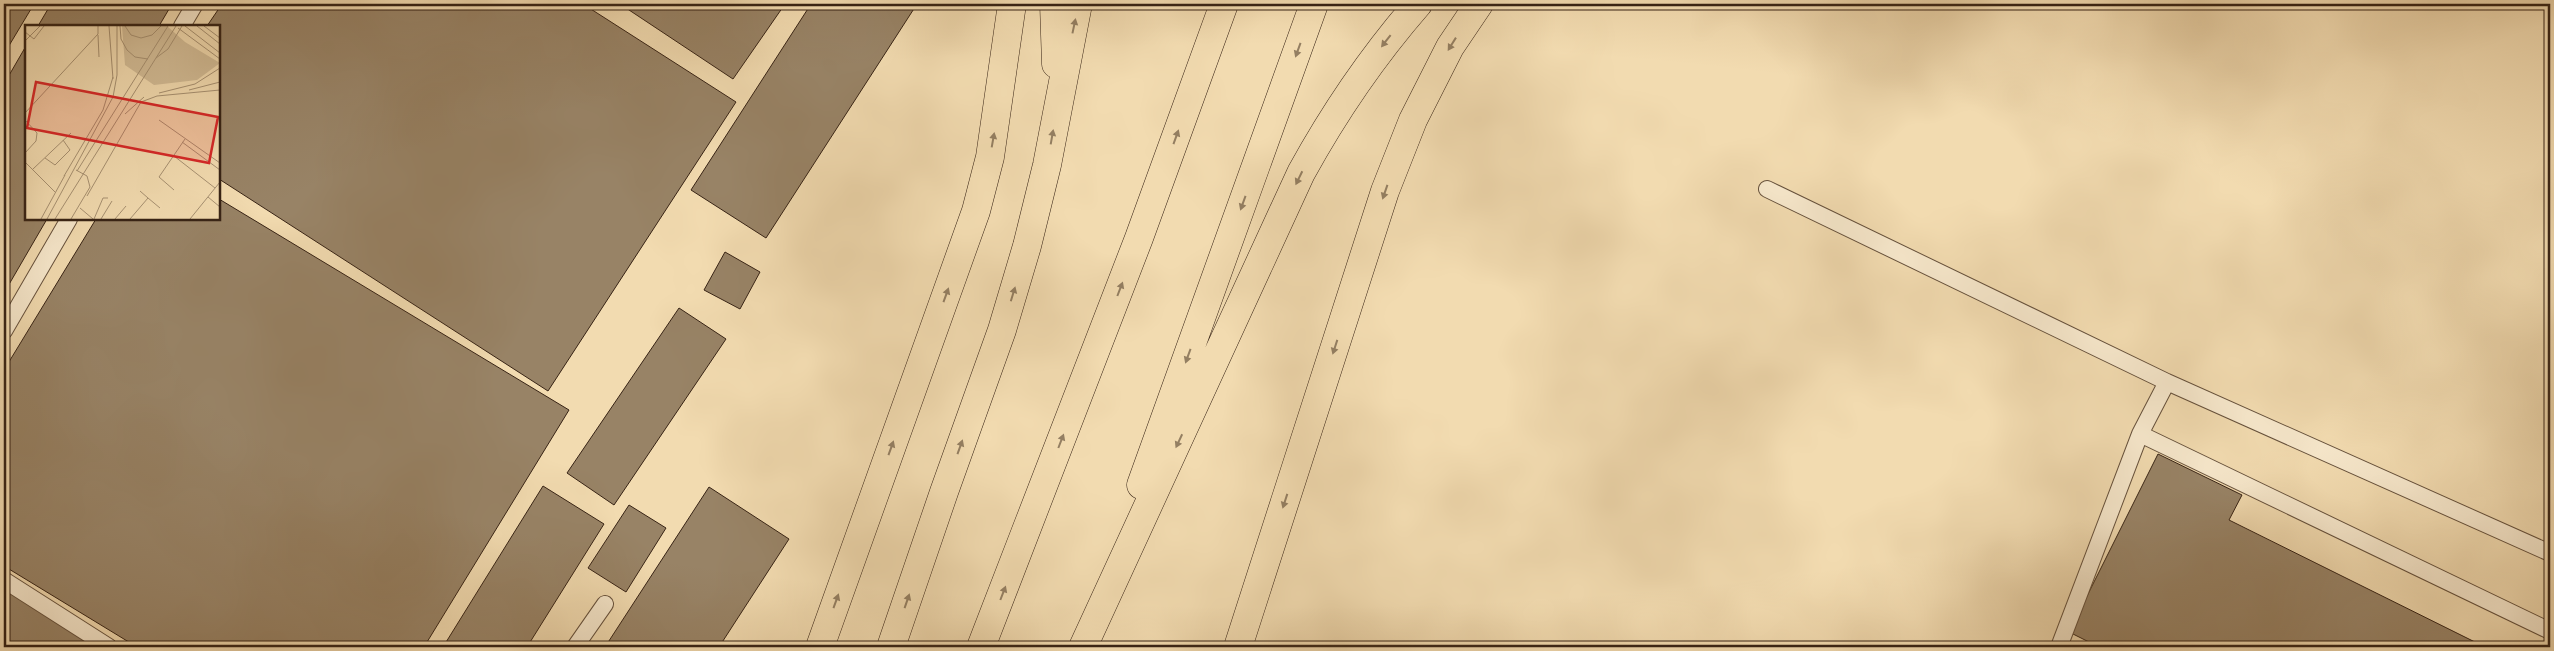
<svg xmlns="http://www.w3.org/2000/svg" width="2554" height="651" font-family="'IM FELL DW Pica',serif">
	<rect width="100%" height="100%" fill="#f2dbb0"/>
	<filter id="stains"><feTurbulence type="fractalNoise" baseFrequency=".004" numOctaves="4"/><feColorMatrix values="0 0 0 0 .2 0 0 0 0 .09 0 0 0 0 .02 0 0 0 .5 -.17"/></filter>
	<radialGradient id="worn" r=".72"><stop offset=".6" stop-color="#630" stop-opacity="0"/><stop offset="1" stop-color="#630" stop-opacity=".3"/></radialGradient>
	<path fill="#988366" stroke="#372315" d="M 4,4 L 34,4 L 4,54 Z
		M 51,4 L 172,4 L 159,26 L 38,26 Z
		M 222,4 L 583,4 L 736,102 L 548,391 L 219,179 L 219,26 L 207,26 Z
		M 620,4 L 785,4 L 733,79 Z
		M 811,4 L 917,4 L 766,238 L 691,190 Z
		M 2329,4 L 2343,4 L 2340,9 Z
		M 26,46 L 26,219 L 47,219 L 4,293 L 4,84 Z
		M 219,199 L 569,410 L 424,647 L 137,647 L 4,566 L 4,370 L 96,219 L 219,219 Z
		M 725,252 L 760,272 L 740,309 L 704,290 Z
		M 679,308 L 726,339 L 614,505 L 567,473 Z
		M 2158,454 L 2242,495 L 2229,520 L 2485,647 L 2099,647 L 2069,632 Z
		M 543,486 L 604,524 L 527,647 L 443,647 Z
		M 709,487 L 789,539 L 719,647 L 605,647 Z
		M 629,505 L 666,528 L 626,592 L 588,568 Z
		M 4,584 L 94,641 L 90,647 L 4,647 Z"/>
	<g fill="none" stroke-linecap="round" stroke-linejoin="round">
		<defs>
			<path id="lane" d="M 182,26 L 195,4
				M 1767,189 L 2167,382 L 2550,553
				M 4,331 L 69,219
				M 2140,434 L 2550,631
				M 4,580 L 109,647
				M 575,647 L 605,604
				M 2059,647 L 2140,434 L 2167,382"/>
			<path id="highway" d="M 1054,4 L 1056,64
				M 1141,485 L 1314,4
				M 820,647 L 976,211 L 990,157 L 1012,4
				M 891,647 L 944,492 L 1002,330 L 1027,246 L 1047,165 L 1078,4
				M 981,647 L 1139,238 L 1224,4
				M 1083,647 L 1301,173 C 1335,111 1371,58 1418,4
				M 1238,647 L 1385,191 L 1413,120 L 1450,47 L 1479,4"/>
		</defs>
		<use href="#lane" stroke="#66513c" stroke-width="18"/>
		<use href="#highway" stroke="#372315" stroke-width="29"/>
		<use href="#lane" stroke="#f7e8cc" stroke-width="16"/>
		<use href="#highway" stroke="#f2dbb0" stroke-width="28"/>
	</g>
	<defs><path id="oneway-solid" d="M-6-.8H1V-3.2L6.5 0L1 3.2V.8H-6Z" transform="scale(1.25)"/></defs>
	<g fill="#947f62">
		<use href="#oneway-solid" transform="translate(1074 26) rotate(-78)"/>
		<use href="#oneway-solid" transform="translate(1386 41) rotate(128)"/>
		<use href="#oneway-solid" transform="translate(1452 44) rotate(122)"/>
		<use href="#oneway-solid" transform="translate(1298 50) rotate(110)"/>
		<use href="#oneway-solid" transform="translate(1052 137) rotate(-80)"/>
		<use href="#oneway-solid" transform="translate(1176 137) rotate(-70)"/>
		<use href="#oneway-solid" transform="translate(993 140) rotate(-80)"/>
		<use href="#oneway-solid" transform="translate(1299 178) rotate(116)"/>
		<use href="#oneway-solid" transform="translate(1385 192) rotate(109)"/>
		<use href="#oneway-solid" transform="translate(1243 203) rotate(110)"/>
		<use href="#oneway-solid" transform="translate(1120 289) rotate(-69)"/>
		<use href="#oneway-solid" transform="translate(1013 294) rotate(-73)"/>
		<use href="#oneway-solid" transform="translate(946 295) rotate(-70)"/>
		<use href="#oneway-solid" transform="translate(1335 347) rotate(108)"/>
		<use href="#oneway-solid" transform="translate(1188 356) rotate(110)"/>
		<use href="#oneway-solid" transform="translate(1061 441) rotate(-69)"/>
		<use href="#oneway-solid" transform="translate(1179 441) rotate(115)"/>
		<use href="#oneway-solid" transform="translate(960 447) rotate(-70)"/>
		<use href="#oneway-solid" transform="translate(891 448) rotate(-70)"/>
		<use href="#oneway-solid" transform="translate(1285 501) rotate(108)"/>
		<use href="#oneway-solid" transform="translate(1003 593) rotate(-69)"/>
		<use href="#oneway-solid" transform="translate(836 601) rotate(-70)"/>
		<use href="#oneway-solid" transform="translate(907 601) rotate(-71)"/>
	</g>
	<g transform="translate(25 25)">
		<rect width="195" height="195" fill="#f2dbb0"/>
		<path d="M 97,1 L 142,1 L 160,17 L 195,38 L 172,55 L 129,60 L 100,40 Z" fill="#d2bc96"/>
		<path fill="none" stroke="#a79172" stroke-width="1" d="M 84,1 L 88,54M 95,1 L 96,14 L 102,25 L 110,32 L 123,34M 100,1 L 106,10 L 116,13 L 127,10 L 136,1M 160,1 L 195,28M 172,1 L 195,19M 179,1 L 195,13M 153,3 L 195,34M 0,7 L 9,14 L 19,1M 73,10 L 74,32M 0,16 L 15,1M 131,33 L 143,24 L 157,1M 164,65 L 195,57M 134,68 L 170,59 L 195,43M 0,88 L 73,9 L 73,1M 100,89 L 119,72M 0,95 L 12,108 L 11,116 L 0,128M 134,95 L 195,138M 157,117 L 195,145M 149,131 L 190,163M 20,133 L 30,140 L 45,125 L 38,115M 0,137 L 30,167M 8,144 L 46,108M 52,146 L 143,1M 39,151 L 78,85 L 88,52M 149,165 L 134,152 L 160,114M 62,171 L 116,77 L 132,71 L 195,65M 183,172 L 195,182M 123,173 L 135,183M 55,183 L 68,194M 16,194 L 40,150M 22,194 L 88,72 L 92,50 L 92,1M 30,194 L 151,1M 46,194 L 65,162 L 62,151 L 51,145M 69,194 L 78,173 L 83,173M 76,194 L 87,176M 90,194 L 101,181M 105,194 L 123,173 L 115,166M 165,194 L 195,157"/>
		<path fill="#d62828" fill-opacity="0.15" stroke="#d62828" stroke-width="2.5" d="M 11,57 L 193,92 L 184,138 L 2,103 Z"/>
		<rect width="195" height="195" fill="none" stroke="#372315" stroke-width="2.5"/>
	</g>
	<rect width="2554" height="651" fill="none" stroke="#f2dbb0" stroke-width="20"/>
	<rect x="5" y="5" width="2544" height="641" fill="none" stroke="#372315" stroke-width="2.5"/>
	<rect x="10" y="10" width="2534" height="631" fill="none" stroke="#372315"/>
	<rect width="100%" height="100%" filter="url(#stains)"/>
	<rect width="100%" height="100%" fill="url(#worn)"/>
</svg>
